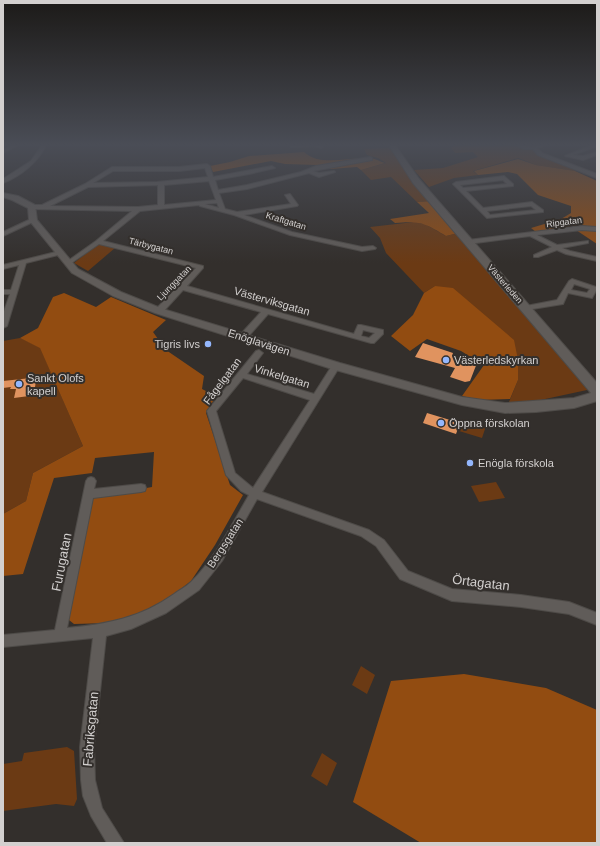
<svg xmlns="http://www.w3.org/2000/svg" width="600" height="846" font-family="Helvetica,sans-serif">
	<rect width="100%" height="100%" fill="#332f2c"/>
	<path fill="#6b3a14" d="M 455,145 L 516,145 L 543,153 L 579,168 L 574,171 L 536,165 L 518,158 L 473,171 L 478,175 L 454,178 L 429,187 L 414,170 L 443,168 L 478,157 L 473,152 L 455,153 L 451,148 Z
		M 389,148 L 431,201 L 417,202 L 391,177 L 371,180 L 361,170 L 386,163 L 378,158 L 367,155 L 364,149 Z
		M 414,222 L 425,224 L 446,236 L 458,233 L 589,387 L 587,390 L 536,401 L 500,404 L 509,402 L 518,380 L 435,286 L 424,293 L 386,253 L 380,238 L 370,227 Z
		M 98,244 L 115,248 L 88,271 L 74,263 Z
		M 20,338 L 40,347 L 83,446 L 33,473 L 26,501 L 3,514 L 3,341 Z
		M 464,419 L 486,426 L 482,438 L 459,431 Z
		M 496,482 L 505,498 L 479,502 L 471,486 Z
		M 361,666 L 375,675 L 367,694 L 352,685 Z
		M 67,747 L 74,751 L 77,799 L 74,806 L 56,804 L 3,811 L 3,764 L 22,761 L 24,753 Z
		M 322,753 L 337,763 L 327,786 L 311,776 Z"/>
	<path fill="#924c11" d="M 304,152 C 320,167 348,157 368,158 C 374,158 379,161 385,163 L 361,170 L 357,167 L 331,169 L 319,165 L 285,164 L 271,161 L 213,172 L 210,166 L 230,162 L 249,156 Z
		M 518,159 L 536,165 L 575,171 L 597,181 L 597,227 L 577,225 L 536,232 L 531,228 L 561,219 L 571,213 L 571,206 L 538,195 L 517,174 L 508,172 L 478,175 L 474,171 Z
		M 431,201 L 458,233 L 446,236 C 424,223 421,221 395,223 L 390,219 L 429,213 L 417,202 Z
		M 576,230 L 597,231 L 597,244 Z
		M 435,286 L 453,288 L 514,340 L 518,360 L 518,380 L 510,399 L 479,400 L 462,396 L 484,365 L 461,351 L 427,339 L 410,351 L 391,336 L 413,315 L 424,293 Z
		M 64,293 L 96,307 L 111,297 L 166,320 L 153,332 L 166,350 L 204,376 L 202,389 L 216,396 L 206,413 L 230,485 L 243,495 L 215,545 L 191,581 L 169,598 L 140,614 L 108,623 L 74,624 L 69,620 L 90,498 L 152,487 L 154,452 L 95,458 L 92,473 L 54,478 L 23,574 L 3,576 L 3,514 L 26,501 L 33,473 L 83,446 L 40,348 L 20,338 L 38,328 L 53,297 Z
		M 464,674 L 546,688 L 597,710 L 597,843 L 421,843 L 353,802 L 391,681 Z"/>
	<path fill="#e0935f" d="M 423,343 L 453,353 L 452,356 L 477,363 L 470,381 L 465,382 L 450,377 L 455,368 L 415,357 Z
		M 31,378 L 31,381 L 36,381 L 35,387 L 31,388 L 29,396 L 14,398 L 16,389 L 10,389 L 11,387 L 3,388 L 3,381 Z
		M 427,413 L 460,423 L 456,434 L 423,423 Z"/>
	<g fill="none" stroke-linecap="round" stroke-linejoin="round">
		<defs>
			<path id="street" d="M 13,145 L 18,145 L 3,153 L 3,150 Z
				M 42,145 L 46,145 C 38,162 21,176 3,183 L 3,179 L 31,161 Z
				M 288,145 L 319,145 L 323,147 L 321,148 L 315,146 L 291,147 Z
				M 516,145 L 531,147 L 546,145 L 537,148 L 542,153 L 597,174 L 597,178 L 538,155 L 533,149 L 524,149 Z
				M 592,145 L 597,146 L 573,155 L 583,156 L 597,152 L 597,155 L 583,160 L 565,156 Z
				M 370,157 L 372,158 L 372,160 L 313,171 L 319,173 L 334,171 L 335,172 L 319,177 L 309,173 L 247,189 L 219,193 L 225,209 L 237,212 L 291,204 L 285,195 L 290,194 L 298,205 L 297,206 L 244,215 L 292,232 L 362,247 L 373,246 L 376,248 L 375,249 L 362,251 L 290,235 L 234,215 L 200,206 L 199,205 L 140,211 L 103,241 L 203,266 L 203,268 L 187,286 L 354,334 L 358,325 L 361,325 L 383,330 L 383,334 L 374,343 L 371,343 L 268,314 L 246,339 L 240,339 L 239,337 L 240,335 L 261,312 L 183,290 L 162,313 L 156,313 L 156,309 L 196,268 L 99,244 L 70,264 L 68,265 L 65,263 L 96,241 L 132,211 L 32,209 L 29,207 L 32,205 L 42,205 L 85,184 L 112,167 L 179,167 L 207,164 L 210,166 L 213,177 L 272,166 L 275,168 L 249,174 L 215,180 L 218,190 L 247,185 L 301,172 L 316,166 ZM 205,168 L 208,177 L 157,182 L 93,183 L 113,171 L 179,171 ZM 209,181 L 216,200 L 164,205 L 164,185 ZM 158,185 L 158,205 L 138,207 L 50,206 L 88,187 ZM 217,203 L 219,208 L 205,204 ZM 363,330 L 375,333 L 369,338 L 361,336 Z
				M 504,176 L 513,184 L 513,186 L 466,191 L 483,208 L 532,202 L 543,210 L 543,212 L 487,218 L 453,184 L 456,182 ZM 503,180 L 507,184 L 463,188 L 460,185 ZM 531,206 L 536,210 L 490,215 L 487,211 Z
				M 33,218 L 36,220 L 35,221 L 3,236 L 3,232 Z
				M 582,226 L 597,227 L 597,231 L 582,230 L 537,235 L 557,245 L 588,241 L 588,243 L 562,248 L 570,251 L 597,257 L 597,261 L 566,254 L 557,250 L 538,257 L 534,257 L 534,255 L 552,247 L 530,236 L 468,244 L 465,242 L 468,240 Z
				M 60,251 L 62,252 L 62,254 L 26,263 L 7,326 L 3,328 L 3,314 L 10,294 L 3,294 L 3,290 L 11,290 L 19,265 L 3,269 L 3,265 Z
				M 572,279 L 596,287 L 597,289 L 592,298 L 568,293 L 563,304 L 526,310 L 522,308 L 526,306 L 557,300 L 569,281 ZM 574,284 L 590,289 L 587,293 L 571,290 Z
				M 259,350 L 263,353 L 247,374 L 314,394 L 333,364 L 336,363 L 340,366 L 262,492 L 369,530 L 384,540 L 408,571 L 452,589 L 521,595 L 569,602 L 597,613 L 597,625 L 569,614 L 521,607 L 452,601 L 400,579 L 376,546 L 361,536 L 257,499 L 222,561 L 199,590 L 166,613 L 131,629 L 106,636 L 94,747 L 95,780 L 102,808 L 124,843 L 107,843 L 91,816 L 83,796 L 81,780 L 80,747 L 93,638 L 3,647 L 3,635 L 55,630 L 86,481 L 88,478 L 91,477 L 94,478 L 96,481 L 94,489 L 141,484 L 145,485 L 146,488 L 145,491 L 141,492 L 93,498 L 67,628 C 108,624 140,618 174,594 C 179,590 186,587 191,582 C 215,559 232,524 249,495 L 241,491 L 226,475 L 207,411 L 256,351 ZM 243,378 L 310,400 L 253,488 L 235,473 L 216,411 Z"/>
			<path id="secondary" d="M 389,145 L 395,145 L 419,179 L 597,383 L 597,401 L 574,408 L 536,412 L 505,413 L 462,405 L 332,369 L 155,313 L 113,296 L 72,273 L 29,220 L 28,208 L 12,200 L 3,197 L 3,193 L 18,196 L 35,205 L 37,220 L 78,269 L 121,292 L 163,309 L 340,363 L 462,397 L 505,403 L 574,398 L 591,393 L 413,183 Z"/>
		</defs>
		<use href="#street" stroke="#4e4b48" stroke-width="2"/>
		<use href="#secondary" stroke="#4e4b48" stroke-width="2"/>
		<use href="#street" fill="#605c59" fill-rule="evenodd"/>
		<use href="#secondary" fill="#605c59" fill-rule="evenodd"/>
	</g>
	<linearGradient id="sky" x2="0" y2="1"><stop stop-color="#1c1a18"/><stop offset="0.55" stop-color="#4a4d56"/><stop offset="1" stop-color="#4a4d56" stop-opacity="0"/></linearGradient>
	<rect width="600" height="263" fill="url(#sky)"/>
	<g fill="#94b7fd" stroke="#332f2c" stroke-width="1.5">
		<circle cx="208" cy="344" r="4"/>
		<circle cx="446" cy="360" r="4"/>
		<circle cx="19" cy="384" r="4"/>
		<circle cx="441" cy="423" r="4"/>
		<circle cx="470" cy="463" r="4"/>
	</g>
	<g text-anchor="middle" stroke-width="4" stroke-linejoin="round" paint-order="stroke">
		<g font-size="9" fill="#d3d0cf" stroke="#332f2c">
			<text transform="translate(286 221) rotate(17)" y="3">Kraftgatan</text>
			<text transform="translate(564 222) rotate(-7)" y="3">Ripgatan</text>
			<text transform="translate(151 246) rotate(14)" y="3">Tärbygatan</text>
			<text transform="translate(174 283) rotate(-46)" y="3">Ljunggatan</text>
			<text transform="translate(505 284) rotate(49)" y="3">Västerleden</text>
		</g>
		<g font-size="11" fill="#d3d0cf" stroke="#332f2c">
			<text transform="translate(272 301) rotate(16)" y="4">Västerviksgatan</text>
			<text transform="translate(259 342) rotate(18)" y="4">Enöglavägen</text>
			<text transform="translate(282 376) rotate(17)" y="4">Vinkelgatan</text>
			<text transform="translate(222 381) rotate(-53)" y="4">Fågelgatan</text>
			<text transform="translate(225 543) rotate(-57)" y="4">Bergsgatan</text>
		</g>
		<g font-size="11" fill="#d3d0cf" stroke="#332f2c" text-anchor="start">
			<text x="200" y="348" text-anchor="end">Tigris livs</text>
			<text x="454" y="364">Västerledskyrkan</text>
			<text x="27" y="382">Sankt Olofs<tspan x="27" dy="13">kapell</tspan></text>
			<text x="449" y="427">Öppna förskolan</text>
			<text x="478" y="467">Enögla förskola</text>
		</g>
		<g font-size="13" fill="#d3d0cf" stroke="#332f2c">
			<text transform="translate(61 562) rotate(-79)" y="5">Furugatan</text>
			<text transform="translate(481 582) rotate(7)" y="5">Örtagatan</text>
			<text transform="translate(90 729) rotate(-85)" y="5">Fabriksgatan</text>
		</g>
	</g>
	<rect width="600" height="846" fill="none" stroke="#d3d0cf" stroke-width="8"/>
</svg>
